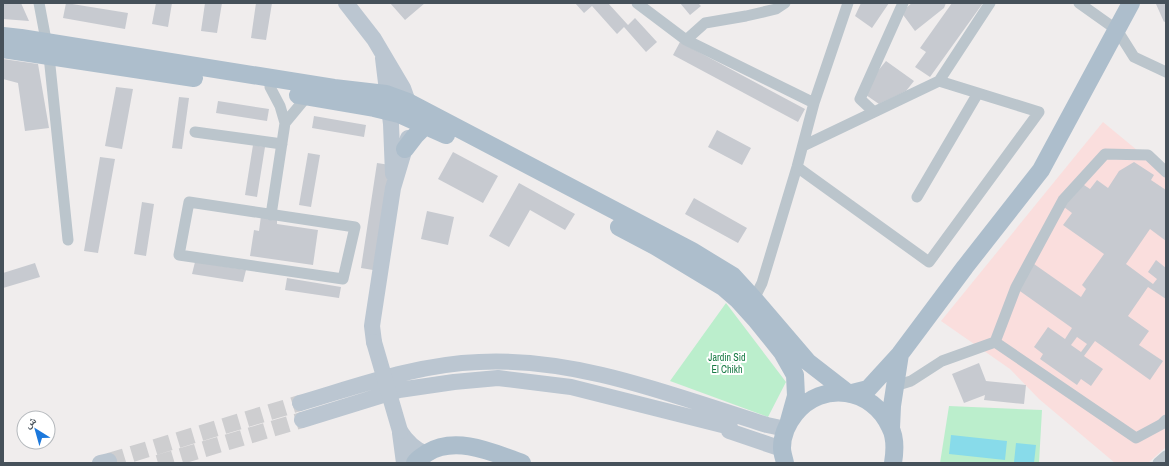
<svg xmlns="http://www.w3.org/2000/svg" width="1169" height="466" font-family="'Archivo Narrow','Noto Naskh Arabic',sans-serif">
	<rect width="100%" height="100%" fill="#f0eded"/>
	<path fill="#fadedd" d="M 1103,122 L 1166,174 L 1166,447 L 1148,463 L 1115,463 L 1039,399 L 1010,369 L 941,321 Z"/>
	<path fill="#bec" d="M 726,303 L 786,382 L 768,417 L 670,381 Z
		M 949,406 L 1042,410 L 1039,463 L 940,463 Z"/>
	<path fill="#88dbea" d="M 951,435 L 1007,441 L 1005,460 L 949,454 Z
		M 1016,443 L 1036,445 L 1034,463 L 1014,462 Z"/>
	<path fill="#c7cad0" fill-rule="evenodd" d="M 3,3 L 21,3 L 29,21 L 3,19 Z
		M 66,3 L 128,13 L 125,29 L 63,18 Z
		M 156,3 L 172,3 L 168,27 L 152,24 Z
		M 205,3 L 222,3 L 217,33 L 201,31 Z
		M 256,3 L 272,3 L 266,40 L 251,38 Z
		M 390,3 L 425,3 L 405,20 Z
		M 575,3 L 608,3 L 628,25 L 635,18 L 657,42 L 646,52 L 624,27 L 617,34 L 592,6 L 584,13 Z
		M 680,3 L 698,3 L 701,6 L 690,15 Z
		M 861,3 L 889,3 L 872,28 L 855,16 Z
		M 912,3 L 946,3 L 944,8 L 915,31 L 901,12 Z
		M 952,3 L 983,3 L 930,77 L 915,67 L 926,52 L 920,48 Z
		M 1160,3 L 1166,3 L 1166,21 L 1164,22 L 1156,4 Z
		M 680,42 L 805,109 L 798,122 L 673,55 Z
		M 3,59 L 38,64 L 49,128 L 25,131 L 18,83 L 3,79 Z
		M 886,61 L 914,81 L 906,91 L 879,104 L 866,95 L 877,72 Z
		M 116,87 L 133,89 L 122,149 L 105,146 Z
		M 179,97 L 189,98 L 182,149 L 172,148 Z
		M 218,101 L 269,109 L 267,121 L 216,113 Z
		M 314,116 L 366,125 L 364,137 L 312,128 Z
		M 717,130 L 751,148 L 742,165 L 708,147 Z
		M 253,145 L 265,147 L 257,197 L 245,195 Z
		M 453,152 L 498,176 L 483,203 L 438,179 Z
		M 308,153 L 320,155 L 311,207 L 299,205 Z
		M 100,157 L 115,159 L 98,253 L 84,251 Z
		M 1134,162 L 1154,175 L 1151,180 L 1166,190 L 1166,241 L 1150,229 L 1126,264 L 1153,284 L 1157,279 L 1148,272 L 1156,260 L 1166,268 L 1166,299 L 1148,287 L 1128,316 L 1149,331 L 1139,345 L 1163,361 L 1150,380 L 1095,341 L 1084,356 L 1103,369 L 1091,386 L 1081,379 L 1077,385 L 1040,359 L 1043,354 L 1034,347 L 1048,327 L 1065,339 L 1072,328 L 1017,289 L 1034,264 L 1081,297 L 1086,289 L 1082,285 L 1104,254 L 1063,225 L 1072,213 L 1064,207 L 1081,183 L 1090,189 L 1097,180 L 1108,188 L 1119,171 ZM 1077,337 L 1087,344 L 1081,352 L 1071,345 Z
		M 377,163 L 390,165 L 373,270 L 361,268 Z
		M 519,183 L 575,214 L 565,230 L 530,210 L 509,247 L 489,236 Z
		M 694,198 L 747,228 L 738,243 L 685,214 Z
		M 142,202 L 154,204 L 146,256 L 134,254 Z
		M 427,211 L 454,217 L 448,245 L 421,239 Z
		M 261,216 L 277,219 L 277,224 L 318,230 L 313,265 L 250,256 L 254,230 L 259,231 Z
		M 195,262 L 246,270 L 243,282 L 192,274 Z
		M 35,263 L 40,277 L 3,288 L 3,273 Z
		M 287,278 L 341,287 L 339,298 L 285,290 Z
		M 979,363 L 986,381 L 1026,385 L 1024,404 L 984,400 L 985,395 L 964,403 L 952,374 Z"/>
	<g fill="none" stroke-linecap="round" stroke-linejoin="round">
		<path stroke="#ceced0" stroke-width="16" stroke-dasharray="16 8" stroke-linecap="butt" d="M 109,461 L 300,403
			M 158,463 L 302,420"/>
		<path stroke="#bbc5cc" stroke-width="11" d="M 39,3 L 49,56 L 68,240
			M 637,3 L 686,40 L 814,103
			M 1079,3 L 1117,30 L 1134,57 L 1166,72
			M 686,40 L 705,23 L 746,16 L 776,9 L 785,3
			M 270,78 L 270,87 L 280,106 L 285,123 L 271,215
			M 874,112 L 860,99 L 903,3
			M 285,123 L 309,94
			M 195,132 L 282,144
			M 803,146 L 939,81 L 990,3
			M 797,167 L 929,262 L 1039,112 L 939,81
			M 917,197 L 978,93
			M 189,202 L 355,227 L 343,279 L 179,255 Z
			M 754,299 L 762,283 L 797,167 L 814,103 L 848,3
			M 995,342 L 1016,287 L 1063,200 L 1105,154 L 1148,155 L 1166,172
			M 895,386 L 911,381 L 942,361 L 995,342 L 1136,438 L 1162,424 L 1166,420
			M 1158,463 L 1166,456"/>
		<path stroke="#bbc6d1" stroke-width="16" d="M 346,3 L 374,39 L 403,88 L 408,102 L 410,111
			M 383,58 L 391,124 L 393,174
			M 374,342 L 372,326 L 373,319 L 393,188 L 408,138
			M 300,403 C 358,386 418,364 479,362 C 578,357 674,396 767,425 L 786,429
			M 302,420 L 399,390 L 454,382 L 498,378 L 571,387 L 730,427 L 729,431 L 782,449
			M 400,431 C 407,442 414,449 426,454
			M 400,433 L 404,463
			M 100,463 L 109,461"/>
		<path stroke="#adbecc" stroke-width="18" d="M 3,36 L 21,38 L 334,88 L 386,94 L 408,102 L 692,251 L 733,276 L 754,299 L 808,362 L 848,393
			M 3,49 L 194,78
			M 298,95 L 374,108 L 399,114 L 446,135
			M 405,149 L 415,136 L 426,125
			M 619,227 L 655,246 L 723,287 L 738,300 L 757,321 L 782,352 L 795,375 L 796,396 L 789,421
			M 852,393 L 868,389 L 900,354 L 965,267 L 1041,170 L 1131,3
			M 891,428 L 892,406 L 900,354
			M 415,463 C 418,458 423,456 427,453 C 456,435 494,453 522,463
			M 785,463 C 784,458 782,453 782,448 C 782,435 787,424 795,414 C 822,380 873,388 890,427 C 896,438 895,451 893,463"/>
		<path stroke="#bbc6d1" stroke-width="16" d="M 374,342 L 400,431"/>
	</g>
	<g text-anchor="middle" stroke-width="4" stroke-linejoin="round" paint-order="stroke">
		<g font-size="10" fill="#177a44" stroke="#fff">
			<text x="727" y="361">Jardin Sid<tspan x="727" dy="12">El Chikh</tspan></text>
		</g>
	</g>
	<rect width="1169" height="466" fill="none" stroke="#46515a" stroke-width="8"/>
	<g transform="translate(36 430) rotate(323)"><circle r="19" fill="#ffffff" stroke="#b5b9bd"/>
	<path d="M0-3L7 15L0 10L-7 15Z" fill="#1b78dc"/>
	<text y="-6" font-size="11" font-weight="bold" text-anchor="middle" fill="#46515a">ش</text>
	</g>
</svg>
